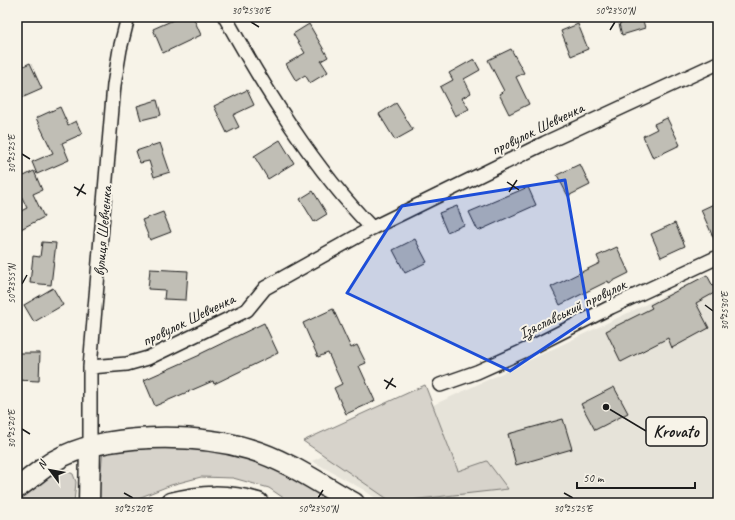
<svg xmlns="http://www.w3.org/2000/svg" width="735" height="520" font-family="Caveat,sans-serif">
	<rect width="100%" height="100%" fill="#f7f3e8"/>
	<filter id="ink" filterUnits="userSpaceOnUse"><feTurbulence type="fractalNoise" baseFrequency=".025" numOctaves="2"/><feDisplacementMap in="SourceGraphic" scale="8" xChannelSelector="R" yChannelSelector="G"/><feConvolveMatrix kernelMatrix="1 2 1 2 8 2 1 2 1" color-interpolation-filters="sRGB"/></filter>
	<g filter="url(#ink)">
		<path fill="#e6e3d9" d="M 707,275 L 718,296 L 718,503 L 382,503 L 364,490 L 312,461 L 509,370 Z"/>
		<path fill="#d7d3cb" stroke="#7a7874" d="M 425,385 L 458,471 L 487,461 L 508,489 L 392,502 L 303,441 Z
			M 199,446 L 254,457 L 317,488 L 330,503 L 291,503 L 269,488 L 233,478 L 201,477 L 171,485 L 141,497 L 134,503 L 98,503 L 103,450 Z
			M 65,470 L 73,474 L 76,482 L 74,503 L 17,503 L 17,500 L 56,471 Z"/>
		<path fill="#c0beb5" stroke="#1c1c1c" d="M 180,17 L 193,17 L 201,35 L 163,53 L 153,29 Z
			M 627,17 L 642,17 L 645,28 L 622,35 L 619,24 L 628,21 Z
			M 309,24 L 328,57 L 321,61 L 328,72 L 310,83 L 305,75 L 296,81 L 286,64 L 305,53 L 293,34 Z
			M 578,24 L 588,49 L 571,56 L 561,31 Z
			M 511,49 L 524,73 L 516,77 L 529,104 L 509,114 L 499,94 L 504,91 L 488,60 Z
			M 474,59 L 480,70 L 464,79 L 471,93 L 462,98 L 469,109 L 455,116 L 440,87 L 453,80 L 449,73 Z
			M 30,63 L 42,89 L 17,100 L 17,69 Z
			M 247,90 L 254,105 L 233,115 L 239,127 L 227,133 L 214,106 Z
			M 157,100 L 161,115 L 141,120 L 137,106 Z
			M 396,103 L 413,130 L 395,140 L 379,114 Z
			M 60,107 L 68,125 L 76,121 L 82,134 L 62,143 L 69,160 L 37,174 L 32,162 L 53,153 L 36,118 Z
			M 667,118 L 680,145 L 653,158 L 643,136 L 657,129 L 654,124 Z
			M 280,140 L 294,163 L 268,179 L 254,156 Z
			M 160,143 L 170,172 L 154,177 L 149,161 L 140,163 L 136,151 Z
			M 580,164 L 590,185 L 568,196 L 557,175 Z
			M 21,171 L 24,176 L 34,171 L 42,190 L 33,194 L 44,217 L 17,231 L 17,213 L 27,208 L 17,187 L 17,174 Z
			M 528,187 L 536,205 L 478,231 L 469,212 Z
			M 313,191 L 327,214 L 314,222 L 300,199 Z
			M 718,202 L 718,248 L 701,210 Z
			M 457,206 L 464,225 L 447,232 L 439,213 Z
			M 163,212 L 171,232 L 150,240 L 142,220 Z
			M 675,223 L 685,246 L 661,257 L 651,234 Z
			M 415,239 L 427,262 L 405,273 L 393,250 Z
			M 42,242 L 56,243 L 51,285 L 30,283 L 33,256 L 40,257 Z
			M 617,247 L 629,273 L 609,283 L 608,281 L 560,305 L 551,287 L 600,263 L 597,256 Z
			M 150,269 L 188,271 L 186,300 L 164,299 L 165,290 L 148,289 Z
			M 707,275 L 716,292 L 696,303 L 709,328 L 672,348 L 668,338 L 621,362 L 606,331 L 652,308 L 650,305 Z
			M 53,288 L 63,305 L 34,322 L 24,305 Z
			M 333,309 L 351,348 L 357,345 L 366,363 L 359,366 L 375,401 L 346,414 L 334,388 L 342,384 L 328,353 L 318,357 L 303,323 Z
			M 264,323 L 278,353 L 214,384 L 213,381 L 155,406 L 144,380 L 200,355 L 200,354 Z
			M 17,353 L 40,353 L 39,381 L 17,380 Z
			M 614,387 L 628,413 L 595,430 L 581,404 Z
			M 563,419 L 572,449 L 516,465 L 508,434 Z"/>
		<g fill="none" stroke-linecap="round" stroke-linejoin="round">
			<defs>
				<path id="minor" d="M 225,17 C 265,89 314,169 372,228
					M 90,367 L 127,364 L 148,358 L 247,310 L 265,288 L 372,228 L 545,143 L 718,63
					M 440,385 L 477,372 L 528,349 L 611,307 L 718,257
					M 90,446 L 90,367 L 114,85 L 120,49 L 128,17"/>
				<path id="primary" d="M 17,488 C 29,480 41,469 54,461 C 103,432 195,433 249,449 C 287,460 320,484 354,503
					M 89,503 L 90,446
					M 171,503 C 202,495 227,494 258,503"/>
			</defs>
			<use href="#minor" stroke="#1c1c1c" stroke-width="16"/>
			<use href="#primary" stroke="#1c1c1c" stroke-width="23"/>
			<use href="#minor" stroke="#f7f3e8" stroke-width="13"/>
			<use href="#primary" stroke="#f7f3e8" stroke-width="20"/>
		</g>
	</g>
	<path fill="#1d4ed8" fill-opacity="0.2" stroke="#1d4ed8" stroke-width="3" stroke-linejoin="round" d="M 565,180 L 589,318 L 510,371 L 347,293 L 402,206 Z"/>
	<path fill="none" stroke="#1c1c1c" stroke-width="1.5" d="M 251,22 L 259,27M 610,30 L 615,22M 22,154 L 30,159M 507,182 L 519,190M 74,187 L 86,194M 509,192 L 517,180M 77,196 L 84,184M 22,284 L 27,275M 705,305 L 713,311M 384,380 L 396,387M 386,389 L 393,378M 22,429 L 30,434M 124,493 L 133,498M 564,493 L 573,498M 318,498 L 323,490"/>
	<g text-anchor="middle" stroke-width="4" stroke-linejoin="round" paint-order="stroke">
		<g font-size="16" fill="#1c1c1c" stroke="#f7f3e8">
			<text transform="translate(537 128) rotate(-26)" y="6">провулок Шевченка</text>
			<text transform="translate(102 231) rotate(-85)" y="6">вулиця Шевченка</text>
			<text transform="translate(572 308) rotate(-26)" y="6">Ізяславський провулок</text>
			<text transform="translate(188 319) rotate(-26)" y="6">провулок Шевченка</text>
		</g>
	</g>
	<path fill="none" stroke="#1c1c1c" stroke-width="1.5" d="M606 407L646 431"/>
	<circle fill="#1c1c1c" stroke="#f7f3e8" stroke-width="1.5" cx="606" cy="407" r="4"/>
	<rect fill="#f7f3e8" stroke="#1c1c1c" stroke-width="1.5" x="646" y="417" width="61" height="29" rx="4"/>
	<g font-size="17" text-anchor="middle" font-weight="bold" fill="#1c1c1c">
		<text x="676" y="437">Krovato</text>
	</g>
	<rect width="735" height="520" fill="none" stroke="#f7f3e8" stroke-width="44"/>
	<g transform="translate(50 470) rotate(302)" stroke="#f7f3e8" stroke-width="3" paint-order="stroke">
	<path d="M0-3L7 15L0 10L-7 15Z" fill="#1c1c1c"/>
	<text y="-6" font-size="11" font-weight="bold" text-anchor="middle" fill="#1c1c1c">N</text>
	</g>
	<path d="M577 482v6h118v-6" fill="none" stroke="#1c1c1c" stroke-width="2"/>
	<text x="583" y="482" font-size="12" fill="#1c1c1c" stroke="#f7f3e8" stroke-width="3" paint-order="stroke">50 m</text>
	<rect x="22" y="22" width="691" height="476" fill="none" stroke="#1c1c1c" stroke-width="1.5"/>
	<g font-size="10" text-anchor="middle" fill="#1c1c1c">
		<text x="251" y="14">30°25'30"E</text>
		<text x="615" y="14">50°23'50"N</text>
		<text transform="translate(11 154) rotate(-90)" y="4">30°25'25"E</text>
		<text transform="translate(11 284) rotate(-90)" y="4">50°23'55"N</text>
		<text transform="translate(724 311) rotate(-90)" y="4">30°25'30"E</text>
		<text transform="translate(11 429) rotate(-90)" y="4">30°25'20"E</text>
		<text x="133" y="512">30°25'20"E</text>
		<text x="318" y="512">50°23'50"N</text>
		<text x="573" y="512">30°25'25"E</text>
	</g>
</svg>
